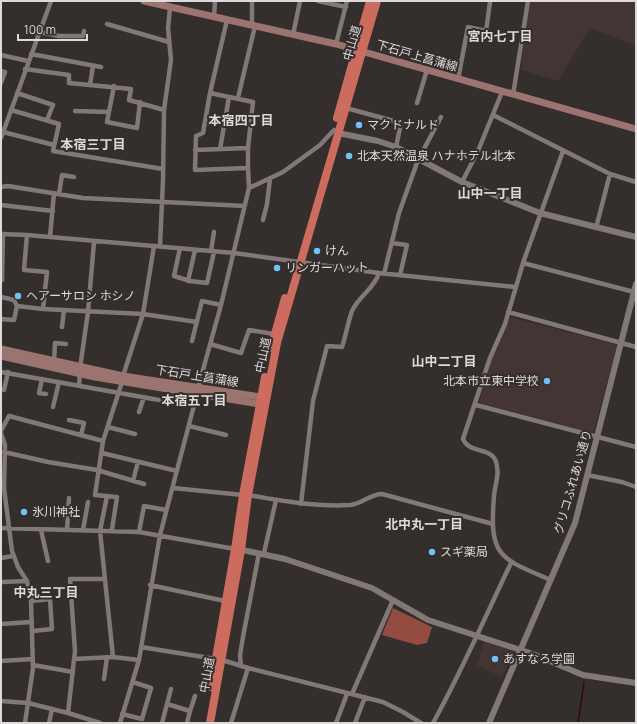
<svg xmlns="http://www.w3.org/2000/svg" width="637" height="724" font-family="Manrope,'Noto Sans JP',sans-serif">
	<rect width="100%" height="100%" fill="#342e2d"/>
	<path fill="#423533" d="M 528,1 L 636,1 L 636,46 L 590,28 L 558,81 L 521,70 Z
		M 510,317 L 615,344 L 617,347 L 593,433 L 482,404 L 479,401 L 492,360 Z
		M 484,642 L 514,652 L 502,677 L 477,665 Z"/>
	<path fill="#944b41" d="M 393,608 L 432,627 L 427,643 L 417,645 L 382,635 Z"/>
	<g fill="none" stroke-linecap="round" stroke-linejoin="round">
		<path stroke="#390604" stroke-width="1.5" d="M 578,723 L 584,682"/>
		<path stroke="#807978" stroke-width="4.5" d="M 318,1 L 346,7
			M 214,17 L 215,1
			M 107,24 L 169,42
			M 252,25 L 252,1
			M 39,32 L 59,36 L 83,36 L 84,31
			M 293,35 L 300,1
			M 336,44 L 347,1
			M 31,54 L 101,67
			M 1,55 L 28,61
			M 25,69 L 69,75 L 69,83 L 131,89 L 129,100 L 164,110
			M 1,71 L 5,72 L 1,83
			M 458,79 L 468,27 L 486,31 L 490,2
			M 90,85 L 93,66
			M 114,86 L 107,122 L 137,128 L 140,102
			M 17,93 L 53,105 L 47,120
			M 210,93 L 203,133 L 196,136 L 195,170 L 248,168 L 248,148 L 253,102 L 210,93 L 227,20
			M 513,95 L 528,1
			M 238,98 L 255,26
			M 417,103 L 427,70
			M 346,108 L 401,123 L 396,147
			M 11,110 L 59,124 L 53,151 L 163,169
			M 75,111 L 109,112
			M 493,115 L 610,174 L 636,182
			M 3,132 L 54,145
			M 1,138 L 51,1
			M 220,149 L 229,97
			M 195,150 L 248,148
			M 248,168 L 249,188
			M 462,182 L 478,151 L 502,92
			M 1,187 L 8,186 L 83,198 L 245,206
			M 59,194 L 62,175 L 74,177
			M 1,205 L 53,211
			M 263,220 L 267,204 L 270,179
			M 596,228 L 610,174
			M 1,234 L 27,235 L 234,253 L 379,273 L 516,287
			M 27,235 L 24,270 L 47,272 L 43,309
			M 50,237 L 54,193
			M 392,243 L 407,245 L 400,275
			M 160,246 L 163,180 L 164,110 L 171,60 L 168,28 L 170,8
			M 180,248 L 174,276 L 190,281 L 207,283 L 214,252
			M 211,251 L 214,232
			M 523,263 L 634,292
			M 384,274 L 399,213 L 418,160 L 441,117
			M 1,280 L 2,280 L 3,234
			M 188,281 L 195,250
			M 1,297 L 14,300 L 17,306 L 14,320 L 1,319
			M 17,306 L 43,309 L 143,314 L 197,322
			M 508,312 L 636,347
			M 62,327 L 64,310
			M 192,341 L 202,301 L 221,305
			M 210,344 L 241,353 L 249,330 L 274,334
			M 54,362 L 55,343 L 66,344
			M 80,368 L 88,312 L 94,242
			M 1,372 L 159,400 L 194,403
			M 123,376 L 143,314 L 154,246
			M 42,379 L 39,393 L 46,394
			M 79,385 L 80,374
			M 198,388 L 221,305 L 249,188 L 283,172 L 320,145 L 334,130
			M 4,390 L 8,372
			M 476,405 L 636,447
			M 53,407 L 59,382
			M 139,412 L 144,397
			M 69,420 L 84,423 L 81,435
			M 189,426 L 226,435
			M 108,427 L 135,434
			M 1,431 L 9,416 L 103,441
			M 1,433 L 5,445 L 4,488 L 12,551 L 18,567 L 27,581 L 31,601 L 33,668 L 25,723
			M 4,452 L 48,462 L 97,470 L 144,484
			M 102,453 L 177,471
			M 587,475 L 622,482 L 636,487
			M 133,481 L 138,462
			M 173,488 L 243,495
			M 248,495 C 282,501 316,507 350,505 C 362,504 370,494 382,494 L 493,524
			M 107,496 L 100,531 L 113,657 L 139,660
			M 301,504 L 313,401 L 327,346 L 342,347 C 346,335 348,322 352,311 C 359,296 374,289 379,273
			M 1,528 L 139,532 L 235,549
			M 41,530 L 48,561
			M 67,530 L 69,498
			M 83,530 L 88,502
			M 112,530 L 117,497 L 95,495 L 103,441 L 122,382
			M 139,532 L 144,506 L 166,510
			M 264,553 L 276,500
			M 1,558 L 13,556
			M 551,580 C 499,558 489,557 494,496 C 495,484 500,474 496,462 C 492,447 469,454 463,439 L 490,358 L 505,324 L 523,263 L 563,151
			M 2,582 L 27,581
			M 150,585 L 225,601
			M 31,601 L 50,599 L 52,629 L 33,631
			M 1,624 L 32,622
			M 141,647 L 222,660 L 248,668 L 231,723
			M 74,659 L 113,657
			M 1,661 L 33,659
			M 33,665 L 73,672
			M 241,666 L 240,655 L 243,637 L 259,553
			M 248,668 L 383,702 L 403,712 L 421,723
			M 104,679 L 107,657
			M 352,694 L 393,600
			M 1,701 L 28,703 L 68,713
			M 167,704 L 171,689
			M 190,711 L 195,696
			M 122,714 L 142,719 L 151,688 L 133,682
			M 49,723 L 52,709
			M 100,723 L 68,713 L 75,651 L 70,579 L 104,579
			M 120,723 L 139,660 L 160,535 L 197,394
			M 162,723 L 167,704 L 190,711 L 187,723
			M 336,723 L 347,694
			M 355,723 L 365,697
			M 433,723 C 462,671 485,617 511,563"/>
		<path stroke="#807978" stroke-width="6" d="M 338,133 L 378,141 L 396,147 L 462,182 L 540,213 L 636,237
			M 238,549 L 285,559 L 372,588 L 428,620 L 533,654 L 583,675 L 636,683
			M 489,723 L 575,523 L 636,284"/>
		<path stroke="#9c746f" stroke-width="7" d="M 144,1 L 336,44 L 636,129
			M 1,349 L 123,376 L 261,397 L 266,401 L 259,404 L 95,377 L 1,356"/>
		<path stroke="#cc6c5f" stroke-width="8" d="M 337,118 L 370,1
			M 271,348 L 285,298
			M 211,687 L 235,549 L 243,495 L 265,377
			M 210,723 L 241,550 L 248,495 L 277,343 L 377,1"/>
	</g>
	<g fill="#72c1f5" stroke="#342e2d" stroke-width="1.5">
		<circle cx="359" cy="125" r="4"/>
		<circle cx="349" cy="156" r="4"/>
		<circle cx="317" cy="251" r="4"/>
		<circle cx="277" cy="268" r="4"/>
		<circle cx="18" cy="296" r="4"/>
		<circle cx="547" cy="381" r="4"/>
		<circle cx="24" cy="512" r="4"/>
		<circle cx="432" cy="552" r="4"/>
		<circle cx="495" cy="659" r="4"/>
	</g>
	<g text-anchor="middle" stroke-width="4" stroke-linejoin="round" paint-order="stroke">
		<g font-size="12" fill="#dedad9" stroke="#342e2d">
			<text transform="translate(352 43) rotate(-74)" y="4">中山道</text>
			<text transform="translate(417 56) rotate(16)" y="4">下石戸上菖蒲線</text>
			<text transform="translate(263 355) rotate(-78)" y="4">中山道</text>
			<text transform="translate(197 376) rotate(9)" y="4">下石戸上菖蒲線</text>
			<text transform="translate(573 482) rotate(-74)" y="4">グリコふれあい通り</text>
			<text transform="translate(207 675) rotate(-80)" y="4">中山道</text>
		</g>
		<g font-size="12" fill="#dedad9" stroke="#342e2d" text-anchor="start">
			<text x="367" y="129">マクドナルド</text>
			<text x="357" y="160">北本天然温泉 ハナホテル北本</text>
			<text x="325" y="255">けん</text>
			<text x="285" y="272">リンガーハット</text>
			<text x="26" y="300">ヘアーサロン ホシノ</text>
			<text x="539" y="385" text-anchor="end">北本市立東中学校</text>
			<text x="32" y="516">氷川神社</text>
			<text x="440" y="556">スギ薬局</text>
			<text x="503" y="663">あすなろ学園</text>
		</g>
		<g font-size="13" font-weight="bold" fill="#dedad9" stroke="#342e2d">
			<text x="500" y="41">宮内七丁目</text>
			<text x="241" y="125">本宿四丁目</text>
			<text x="93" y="149">本宿三丁目</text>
			<text x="490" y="198">山中一丁目</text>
			<text x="444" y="366">山中二丁目</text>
			<text x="194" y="405">本宿五丁目</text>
			<text x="424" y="529">北中丸一丁目</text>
			<text x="46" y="597">中丸三丁目</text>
		</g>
	</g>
	<rect width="637" height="724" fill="none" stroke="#dedad9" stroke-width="4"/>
	<path d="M18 34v6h69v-6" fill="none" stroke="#dedad9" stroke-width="2"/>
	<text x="24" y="34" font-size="12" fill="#dedad9" stroke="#342e2d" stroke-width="3" paint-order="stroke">100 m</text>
</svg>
